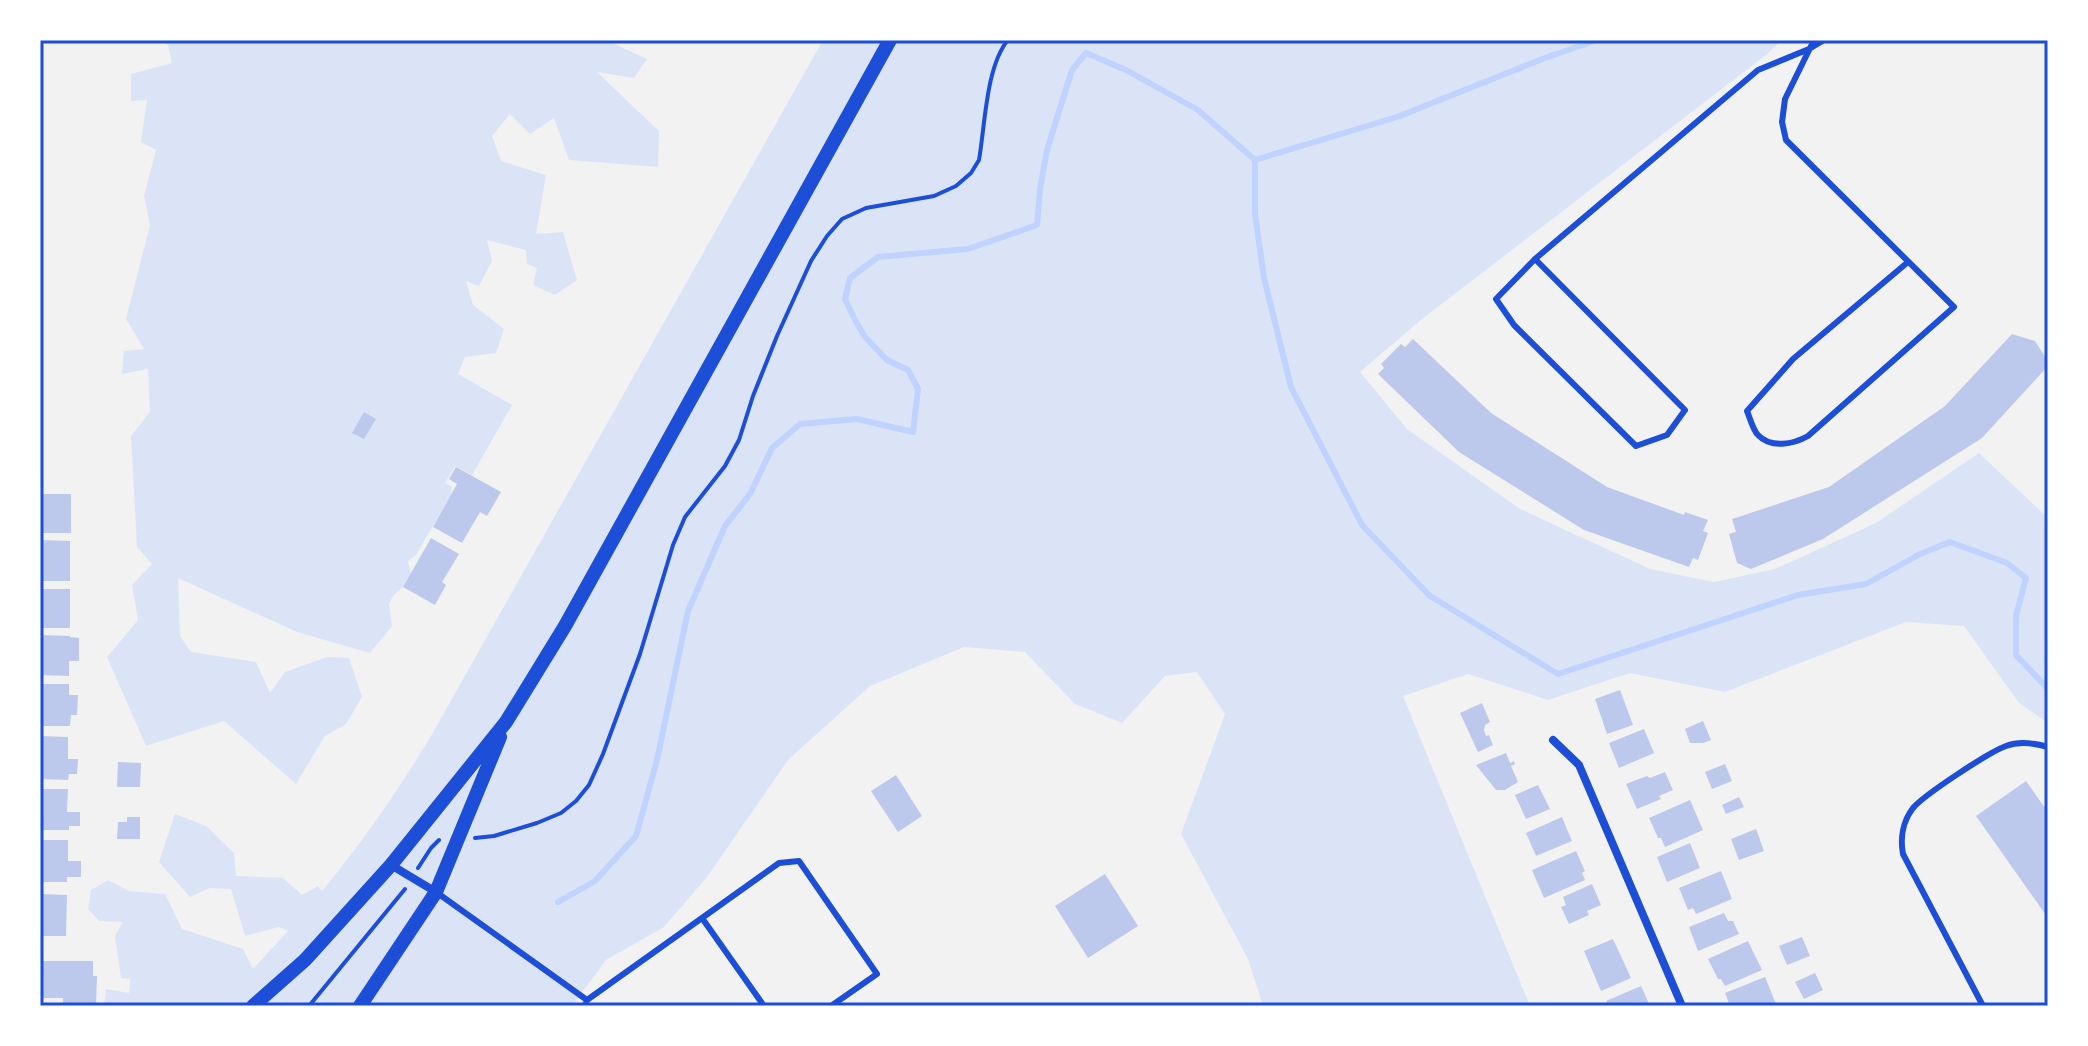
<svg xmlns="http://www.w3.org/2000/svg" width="2088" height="1046" font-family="Figtree,sans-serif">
	<rect width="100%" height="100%" fill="#f2f2f2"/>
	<path fill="#dbe4f7" d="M 159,40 L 606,40 L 647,59 L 634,78 L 597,72 L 659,131 L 658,167 L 569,160 L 554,118 L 530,134 L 510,114 L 492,136 L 501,161 L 546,175 L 536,234 L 563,232 L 577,280 L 555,295 L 533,285 L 537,268 L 527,264 L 526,250 L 487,240 L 492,261 L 479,286 L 466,281 L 473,305 L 504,329 L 496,353 L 465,357 L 458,374 L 512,405 L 472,475 L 455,466 L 445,483 L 452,487 L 451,495 L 416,555 L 408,561 L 411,574 L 403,587 L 393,596 L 389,604 L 392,626 L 370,653 L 297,632 L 178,578 L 180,636 L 191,652 L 256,662 L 270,693 L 285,672 L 327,657 L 349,658 L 362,697 L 346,724 L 325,736 L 296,784 L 224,721 L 146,746 L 107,657 L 138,620 L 132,585 L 152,564 L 137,547 L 131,436 L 150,412 L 148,369 L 122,374 L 124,351 L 144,349 L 126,319 L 150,225 L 144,196 L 156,150 L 141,142 L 147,100 L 131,101 L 131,74 L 172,63 L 168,45 Z
		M 823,40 L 1782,40 L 1766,55 L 1422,319 L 1360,372 L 1407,429 L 1520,509 L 1650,569 L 1714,582 L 1775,569 L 1876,523 L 1979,453 L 2048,518 L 2048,723 L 2019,703 L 1964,626 L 1906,622 L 1725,692 L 1630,673 L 1548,700 L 1468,674 L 1403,696 L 1530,1006 L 1263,1006 L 1248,959 L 1181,834 L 1225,714 L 1197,672 L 1165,676 L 1122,723 L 1075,704 L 1025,652 L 964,647 L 870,686 L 788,760 L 707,877 L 664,927 L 606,960 L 572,1006 L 104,1006 L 106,989 L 129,993 L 130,979 L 121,978 L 115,936 L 123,922 L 99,921 L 88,909 L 91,890 L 108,880 L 129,891 L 165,894 L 182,929 L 243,949 L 253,969 L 288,931 L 279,927 L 245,936 L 231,889 L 210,888 L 190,897 L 159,862 L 175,814 L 206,826 L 234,853 L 236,876 L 283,878 L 302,895 L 318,886 L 322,891 C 363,842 398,790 431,736 Z"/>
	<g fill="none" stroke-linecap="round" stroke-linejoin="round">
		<path stroke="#bfd3fe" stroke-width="6" d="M 1597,40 L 1545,58 L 1397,117 L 1255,160 L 1255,214 L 1264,278 L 1291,387 L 1362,525 L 1430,596 L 1558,674 L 1798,595 L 1866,584 L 1920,554 L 1950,542 L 2007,563 L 2026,578 L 2016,616 L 2016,655 L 2048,689
			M 558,902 L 595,881 L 636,836 L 657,760 L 688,611 L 725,526 L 750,494 L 772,448 L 800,424 L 857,419 L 913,432 L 918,389 L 908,370 L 887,360 L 865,337 L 856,322 L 845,299 L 850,278 L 878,257 L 968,249 L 1037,225 L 1040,189 L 1047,150 L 1072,70 L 1086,53 L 1126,70 L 1198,110 L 1255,160"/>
	</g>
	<path fill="#bdc9ec" d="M 2012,334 L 2035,341 L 2048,361 L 2048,366 L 1982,438 L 1823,539 L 1751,569 L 1737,563 L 1729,534 L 1736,532 L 1732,519 L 1829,487 L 1945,406 Z
		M 1413,339 L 1491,413 L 1607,487 L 1684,515 L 1685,512 L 1708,520 L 1703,531 L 1708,533 L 1698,560 L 1693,558 L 1689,567 L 1584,530 L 1459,452 L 1378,374 L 1384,368 L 1381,364 L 1401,344 L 1405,347 Z
		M 364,412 L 376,419 L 364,439 L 352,433 Z
		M 456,467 L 501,492 L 487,516 L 480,512 L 462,543 L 433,527 L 457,484 L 449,479 Z
		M 42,494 L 71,494 L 71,533 L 42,533 Z
		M 431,538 L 459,554 L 442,582 L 446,585 L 435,605 L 403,587 Z
		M 41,540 L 70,541 L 70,581 L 40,581 Z
		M 40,589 L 70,589 L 70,628 L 40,628 Z
		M 40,635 L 70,636 L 70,637 L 79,638 L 79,661 L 69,661 L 69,676 L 40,675 Z
		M 40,684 L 69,684 L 69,695 L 78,695 L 77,715 L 71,715 L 70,726 L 40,726 L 42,704 L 40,704 Z
		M 1620,690 L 1633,725 L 1607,734 L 1595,699 Z
		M 1482,703 L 1490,722 L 1485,725 L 1484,730 L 1486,736 L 1489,735 L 1493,745 L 1478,752 L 1460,713 Z
		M 1703,721 L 1711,740 L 1703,743 L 1690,743 L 1685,729 Z
		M 1644,729 L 1654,753 L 1619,768 L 1609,743 Z
		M 40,736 L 68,737 L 68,759 L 78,759 L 77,774 L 69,774 L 68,780 L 40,779 Z
		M 1506,753 L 1510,763 L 1514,761 L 1515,764 L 1511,766 L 1518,782 L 1505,790 L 1496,790 L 1476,765 Z
		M 118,762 L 141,763 L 140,787 L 117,787 Z
		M 1725,764 L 1732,781 L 1712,789 L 1705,772 Z
		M 1665,772 L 1673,790 L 1659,796 L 1661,799 L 1637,809 L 1626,784 L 1647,776 L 1650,778 Z
		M 896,775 L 922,816 L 898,832 L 871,791 Z
		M 2026,781 L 2048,812 L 2048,918 L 1976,816 Z
		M 1538,785 L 1550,809 L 1526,819 L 1515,795 Z
		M 40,789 L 68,789 L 67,812 L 80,812 L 80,826 L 69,826 L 69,830 L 40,830 Z
		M 1739,797 L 1744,807 L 1726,814 L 1722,805 Z
		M 1690,800 L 1703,830 L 1665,847 L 1661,838 L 1658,838 L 1649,818 Z
		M 127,817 L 140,817 L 140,839 L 117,839 L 118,822 L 127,822 Z
		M 1562,817 L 1572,841 L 1536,856 L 1526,833 Z
		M 1756,829 L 1764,851 L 1739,860 L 1731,839 Z
		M 40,840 L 68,840 L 68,861 L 81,861 L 81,877 L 67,877 L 67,882 L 40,882 Z
		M 1690,843 L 1700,868 L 1667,882 L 1657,857 Z
		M 1576,851 L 1585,871 L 1582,873 L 1585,880 L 1544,898 L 1532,870 Z
		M 1721,871 L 1732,899 L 1696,914 L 1693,908 L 1688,910 L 1679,888 Z
		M 1105,874 L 1138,926 L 1088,958 L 1055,906 Z
		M 1592,884 L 1601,905 L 1587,911 L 1589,915 L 1569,924 L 1561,907 L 1566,905 L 1563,897 Z
		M 40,894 L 67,895 L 66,936 L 40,936 Z
		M 1724,913 L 1728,921 L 1733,921 L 1739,934 L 1698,951 L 1689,927 Z
		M 1802,937 L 1810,956 L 1787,965 L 1779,946 Z
		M 1613,939 L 1631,978 L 1601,991 L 1584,951 Z
		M 1748,941 L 1762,970 L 1725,986 L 1721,979 L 1718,979 L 1708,959 Z
		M 40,961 L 93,961 L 93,976 L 97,976 L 96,1006 L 63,1006 L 63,998 L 40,998 Z
		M 1815,973 L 1823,990 L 1804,999 L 1795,982 Z
		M 1765,977 L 1776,1004 L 1730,1006 L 1725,993 Z
		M 1641,986 L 1650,1006 L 1608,1006 L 1606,1001 Z"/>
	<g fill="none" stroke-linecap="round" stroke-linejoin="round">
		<path stroke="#1d4ed8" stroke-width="4" d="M 475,838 L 494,836 L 537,823 L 561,813 L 576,801 L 589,785 L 603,754 L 640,654 L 673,545 L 685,517 L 725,466 L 739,440 L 753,396 L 777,336 L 811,261 L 827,236 L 842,219 L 866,208 L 934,196 L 956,186 L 971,173 L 979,160 C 985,126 986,66 1008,40
			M 418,868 L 431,848 L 439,840
			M 309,1006 L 405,889"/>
		<path stroke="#1d4ed8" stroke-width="6" d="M 1814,40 L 1785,99 L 1782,122 L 1786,140 L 1954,307 L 1808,436 C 1794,444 1771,449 1758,435 C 1753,430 1750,418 1747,411 L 1793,359 L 1908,262
			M 1535,259 L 1685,410 L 1667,435 L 1636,446 L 1514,325 L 1496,299 L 1535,259 L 1758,70 L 1809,49 L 1824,40
			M 436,892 L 587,1000 L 585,1006
			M 702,918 L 764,1006
			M 587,1000 L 779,863 L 799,861 L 877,974 L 831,1006
			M 1983,1006 L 1903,854 C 1900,838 1903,821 1913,808 C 1924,795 1989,752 2006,746 C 2019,741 2034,743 2048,747"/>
		<path stroke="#1d4ed8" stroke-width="8" d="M 1553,740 L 1579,765 L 1682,1006
			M 391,865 L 436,892"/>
		<path stroke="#1d4ed8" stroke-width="14" d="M 253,1006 L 305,960 L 391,865 L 506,722 L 565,626 L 890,40
			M 360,1006 L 436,892 L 500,737"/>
	</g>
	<rect width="2088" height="1046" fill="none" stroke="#ffffff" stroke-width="84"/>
	<rect x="42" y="42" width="2004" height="962" fill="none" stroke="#1d4ed8" stroke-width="3"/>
</svg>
